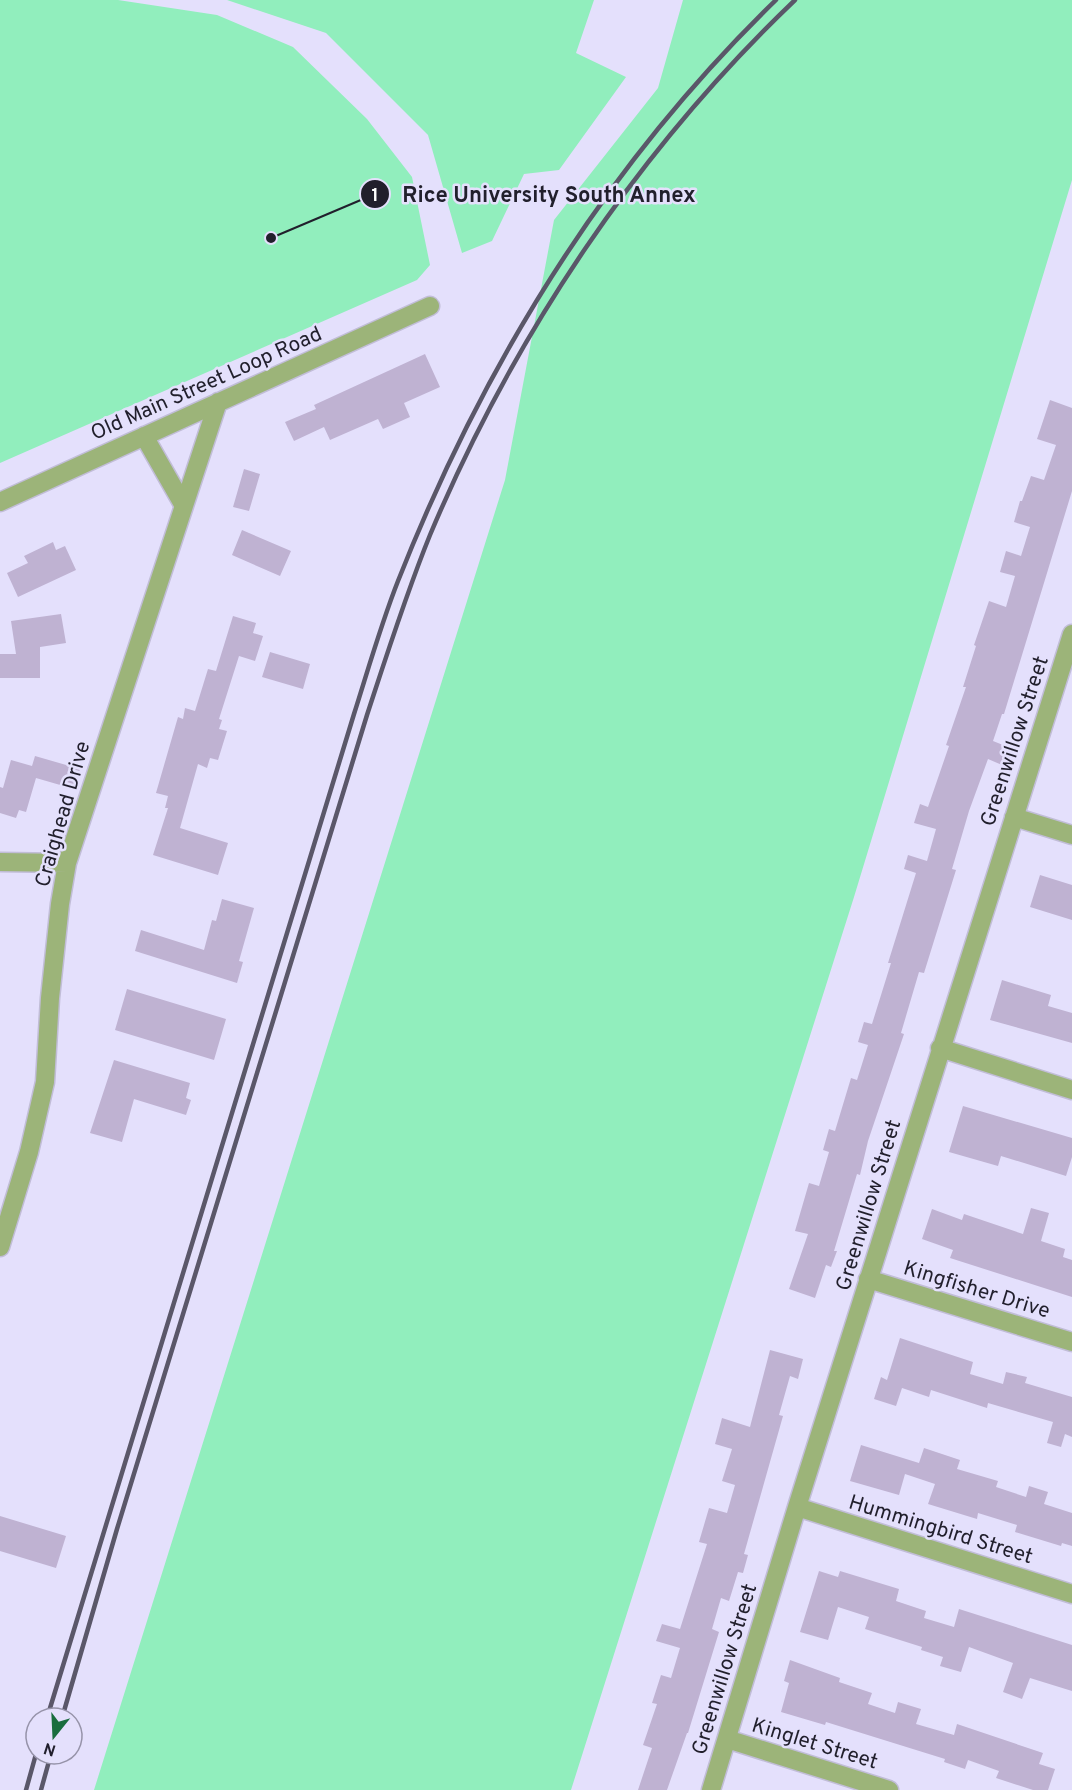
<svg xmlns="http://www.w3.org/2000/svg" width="1072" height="1790" font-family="Overpass,sans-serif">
	<rect width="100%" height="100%" fill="#e4e0fc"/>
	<path fill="#91eebd" d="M 0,0 L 118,0 L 217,15 L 293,47 L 367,119 L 412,177 L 430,265 L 417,280 L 0,463 Z
		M 227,0 L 594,0 L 576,53 L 626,77 L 559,170 L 524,174 L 492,241 L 462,253 L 428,135 L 326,33 Z
		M 683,0 L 1072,0 L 1072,180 L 854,897 L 571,1790 L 94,1790 L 505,480 L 554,220 L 658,88 Z"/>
	<path fill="#bfb2d2" d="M 425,354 L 440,387 L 404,403 L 410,417 L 383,429 L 378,419 L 330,440 L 324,427 L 294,441 L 285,422 L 316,409 L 314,405 Z
		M 1050,400 L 1072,408 L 1072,491 L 1004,714 L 1002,714 L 993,741 L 1008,747 L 1002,765 L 988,759 L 969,811 L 952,869 L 956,870 L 924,973 L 919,972 L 901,1033 L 904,1034 L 868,1141 L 860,1175 L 857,1174 L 834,1251 L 837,1251 L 831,1267 L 826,1265 L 815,1298 L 789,1289 L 808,1234 L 795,1231 L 809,1183 L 819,1186 L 829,1152 L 823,1150 L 829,1129 L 835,1131 L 851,1078 L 857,1080 L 868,1045 L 858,1042 L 864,1022 L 872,1024 L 891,963 L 888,963 L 916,873 L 904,869 L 908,855 L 927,861 L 936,829 L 914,823 L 920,804 L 928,807 L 949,746 L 946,745 L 966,687 L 963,687 L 976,646 L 974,645 L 989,601 L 1006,607 L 1015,576 L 1000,572 L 1006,551 L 1021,556 L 1030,527 L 1014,522 L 1020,501 L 1022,501 L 1031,476 L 1044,480 L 1056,445 L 1037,439 Z
		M 244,469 L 260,474 L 249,511 L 233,507 Z
		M 242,530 L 291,551 L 280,576 L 232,555 Z
		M 53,542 L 56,550 L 65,546 L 76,570 L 18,597 L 7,573 L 28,563 L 24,556 Z
		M 61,614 L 66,643 L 40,647 L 40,678 L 0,678 L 0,654 L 16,654 L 11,621 Z
		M 233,616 L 256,623 L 253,633 L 263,636 L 255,661 L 239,656 L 219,719 L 222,720 L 219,729 L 227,731 L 218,760 L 210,758 L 207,768 L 198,764 L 180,828 L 228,843 L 218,875 L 153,855 L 168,808 L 165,808 L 168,796 L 156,793 L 178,717 L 183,719 L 185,708 L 195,711 L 208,669 L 216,671 Z
		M 270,652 L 310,664 L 303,689 L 262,677 Z
		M 35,756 L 80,769 L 74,789 L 36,778 L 26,812 L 19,810 L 16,818 L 0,813 L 0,787 L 3,788 L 11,760 L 32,766 Z
		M 1040,875 L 1072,885 L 1072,920 L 1030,907 Z
		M 222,899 L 254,908 L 239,961 L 243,962 L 237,983 L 135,951 L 141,930 L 204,950 L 212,920 L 216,921 Z
		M 1002,980 L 1051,995 L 1048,1006 L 1072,1013 L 1072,1043 L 990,1020 Z
		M 127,989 L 226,1019 L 214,1060 L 115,1030 Z
		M 114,1060 L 190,1083 L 186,1098 L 191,1100 L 186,1115 L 134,1099 L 122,1142 L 90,1133 Z
		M 963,1106 L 1072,1138 L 1072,1157 L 1066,1176 L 1001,1156 L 998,1166 L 949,1152 Z
		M 1031,1208 L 1049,1213 L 1041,1241 L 1065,1249 L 1063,1257 L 1072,1260 L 1072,1297 L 950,1258 L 953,1250 L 922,1239 L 932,1209 L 962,1220 L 964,1214 L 1023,1234 Z
		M 900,1338 L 973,1362 L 970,1374 L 1003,1384 L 1006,1372 L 1027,1377 L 1025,1383 L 1072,1397 L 1072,1437 L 1065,1434 L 1061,1447 L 1047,1443 L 1053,1422 L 988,1403 L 987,1408 L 931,1390 L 929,1397 L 902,1388 L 896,1406 L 874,1399 L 881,1377 L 887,1380 Z
		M 770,1350 L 803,1359 L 798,1379 L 790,1376 L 779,1415 L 783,1416 L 744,1554 L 748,1555 L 743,1573 L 738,1572 L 729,1601 L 721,1598 L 712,1629 L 719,1632 L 688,1733 L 687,1733 L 667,1790 L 638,1790 L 652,1748 L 643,1745 L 657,1704 L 652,1703 L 661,1675 L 671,1678 L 680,1648 L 656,1641 L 662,1624 L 680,1629 L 707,1544 L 699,1542 L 709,1508 L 727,1513 L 735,1485 L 722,1481 L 732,1449 L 715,1444 L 722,1418 L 750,1427 Z
		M 861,1445 L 919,1463 L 924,1448 L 960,1460 L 957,1469 L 998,1481 L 996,1487 L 1026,1497 L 1029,1486 L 1048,1492 L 1044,1504 L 1072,1513 L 1072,1546 L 1062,1543 L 1061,1546 L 1015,1532 L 1017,1525 L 978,1513 L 977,1519 L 928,1504 L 935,1484 L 905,1474 L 899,1495 L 850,1481 Z
		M 0,1516 L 66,1536 L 56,1568 L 0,1551 Z
		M 819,1571 L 838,1577 L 840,1571 L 899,1589 L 896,1601 L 926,1611 L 924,1618 L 954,1627 L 959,1609 L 1072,1645 L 1072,1691 L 1030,1678 L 1022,1699 L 1003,1692 L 1013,1663 L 969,1647 L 961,1672 L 940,1666 L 943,1657 L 921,1650 L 922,1647 L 865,1629 L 869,1617 L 838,1607 L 828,1640 L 800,1632 Z
		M 790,1660 L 840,1678 L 839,1682 L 872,1693 L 868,1704 L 895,1713 L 898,1702 L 921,1709 L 916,1724 L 954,1735 L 957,1724 L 1043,1753 L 1039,1764 L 1055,1769 L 1048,1790 L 1033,1790 L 996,1778 L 999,1771 L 968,1760 L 965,1769 L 944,1762 L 945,1759 L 826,1722 L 825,1725 L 781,1712 L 789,1683 L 784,1681 Z"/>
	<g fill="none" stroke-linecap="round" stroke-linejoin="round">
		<defs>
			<path id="street" d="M 144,436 L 184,506
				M 0,502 L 430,306
				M 1014,817 L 1072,835
				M 0,862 L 67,863
				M 940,1048 L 1072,1090
				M 0,1247 L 29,1152 L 45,1082 L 50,998 L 60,904 L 67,863 L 218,402
				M 868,1279 L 1072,1342
				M 797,1507 L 1072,1594
				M 727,1739 L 889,1790
				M 711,1790 L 797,1507 L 1072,634"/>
		</defs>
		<use href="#street" stroke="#c1bdd7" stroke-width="21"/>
		<use href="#street" stroke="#9cb479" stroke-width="18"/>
		<path stroke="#5a5769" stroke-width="4.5" d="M 47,1718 L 354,714 C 368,670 381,624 398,581 C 484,363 608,163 776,0
			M 62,1718 L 117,1529 L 367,715 C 387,654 406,594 430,535 C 514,335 638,150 795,0
			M 26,1790 L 36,1754
			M 41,1790 L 51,1754"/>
	</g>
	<g text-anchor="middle" stroke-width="5" stroke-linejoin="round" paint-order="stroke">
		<g font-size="21" fill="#211f2c" stroke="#e4e0fc">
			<text transform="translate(206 383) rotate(-24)" y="7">Old Main Street Loop Road</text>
			<text transform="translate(1014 741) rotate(-72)" y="7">Greenwillow Street</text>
			<text transform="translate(62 814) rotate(-74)" y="7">Craighead Drive</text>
			<text transform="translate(868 1205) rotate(-73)" y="7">Greenwillow Street</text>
			<text transform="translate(977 1289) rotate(17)" y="7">Kingfisher Drive</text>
			<text transform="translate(941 1529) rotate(17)" y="7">Hummingbird Street</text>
			<text transform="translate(724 1669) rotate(-73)" y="7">Greenwillow Street</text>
			<text transform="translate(815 1743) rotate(17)" y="7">Kinglet Street</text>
		</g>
	</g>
	<path fill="none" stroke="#211f2c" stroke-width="2" d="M271 238L375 194"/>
	<g fill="#211f2c" stroke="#e4e0fc" stroke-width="2">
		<circle cx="271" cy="238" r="6"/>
		<circle cx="375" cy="194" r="15"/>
	</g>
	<g font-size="18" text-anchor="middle" font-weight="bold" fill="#fff">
		<text x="375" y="201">1</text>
	</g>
	<g font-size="22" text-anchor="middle" font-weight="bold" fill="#211f2c" stroke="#e4e0fc" stroke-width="5" stroke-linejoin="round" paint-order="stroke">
		<text x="549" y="202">Rice University South Annex</text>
	</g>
	<g transform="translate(54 1736) rotate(198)"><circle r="28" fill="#e4e0fc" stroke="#9693a9" stroke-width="1.5"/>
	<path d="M0-4.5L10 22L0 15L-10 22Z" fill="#196d3e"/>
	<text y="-9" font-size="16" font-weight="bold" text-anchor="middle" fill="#211f2c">N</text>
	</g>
</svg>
